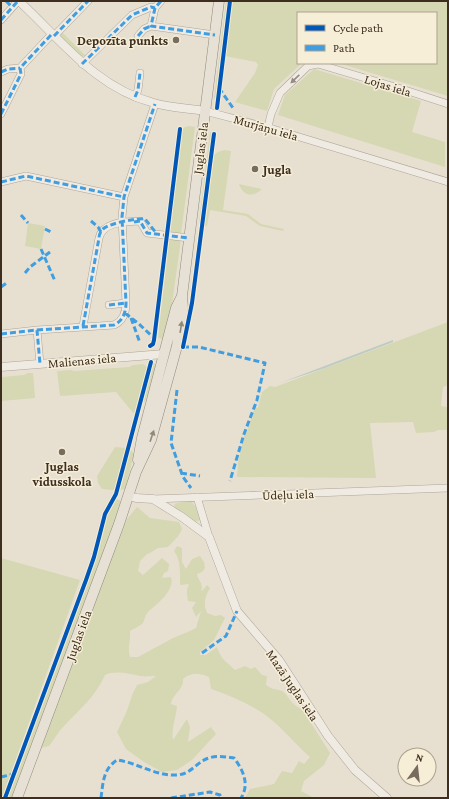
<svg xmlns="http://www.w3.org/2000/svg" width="449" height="799" font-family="'Crimson Pro',serif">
	<rect width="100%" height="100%" fill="#e7e0d1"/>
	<path fill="#d6d7b3" d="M 226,1 L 229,1 L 217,99 L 214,98 Z
		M 232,1 L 448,1 L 448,96 L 338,63 L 436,63 L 436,13 L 298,13 L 298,63 L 302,63 L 274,89 L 267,111 L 235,102 L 255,73 L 258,65 L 256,62 L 225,56 Z
		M 62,32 L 86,56 L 80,56 L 61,38 L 61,35 Z
		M 314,69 L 421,101 L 412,132 L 445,142 L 445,167 L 278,115 L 285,95 Z
		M 189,126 L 195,127 L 181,234 L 170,232 L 182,130 L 185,127 Z
		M 210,132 L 213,132 L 200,225 L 199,222 Z
		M 224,150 L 231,151 L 223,210 L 248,214 L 261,224 L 284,229 L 283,231 L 260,226 L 246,216 L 210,210 L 207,226 L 204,226 L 214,155 L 218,152 Z
		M 239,184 L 262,189 C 253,198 243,196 239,184 Z
		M 28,223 L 45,226 L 41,249 L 25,246 Z
		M 169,238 L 181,239 L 172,304 L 164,339 L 158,338 Z
		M 448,322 L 448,385 L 443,387 L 441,406 L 447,407 L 447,430 L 438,430 L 434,432 L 416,433 L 413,422 L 370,423 L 376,478 L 237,477 L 238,463 L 245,432 L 247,432 L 255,407 L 258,408 L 262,392 L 270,386 L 275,387 Z
		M 152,362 L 155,364 L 156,369 L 145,402 L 142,402 Z
		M 143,364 L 147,367 L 134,414 L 116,392 L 60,396 L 57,371 L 71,370 L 74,371 L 129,367 L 133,365 Z
		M 28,373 L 33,373 L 35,398 L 1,401 L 1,377 L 24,375 Z
		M 115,447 L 126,448 L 116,488 L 113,490 L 102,489 L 98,483 L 97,476 Z
		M 129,450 L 131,450 L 134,454 L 125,489 L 120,490 Z
		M 116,499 L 120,500 L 121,503 L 105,552 L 12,798 L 7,798 L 95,559 L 107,515 Z
		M 188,501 L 192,502 L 196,508 L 200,520 L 195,522 L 175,508 L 174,505 L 177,503 Z
		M 137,507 L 150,518 L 179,522 L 182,529 C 179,537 173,541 168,547 L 158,548 L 150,553 L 147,554 L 140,561 L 138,571 L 143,575 L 162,558 L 169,564 L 168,571 L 164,573 L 162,578 L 171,577 C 175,591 157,604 148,612 C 145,615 145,619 143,623 C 140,626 133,629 130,631 C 131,640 127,648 130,657 L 138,657 L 173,638 L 190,631 L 196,628 L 201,611 L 196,617 L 192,608 L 196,602 L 188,601 C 187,594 186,590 189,584 L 180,585 C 180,574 181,560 174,551 L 177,546 L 182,548 L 182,562 L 186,569 L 192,559 L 200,556 L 204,562 L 205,568 L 202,572 L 197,574 C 198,581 204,583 201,591 L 204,589 L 207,585 L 210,588 C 205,597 203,603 207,613 L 215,616 L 221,615 L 225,618 L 214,640 L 200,652 L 200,655 L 206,655 L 217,647 C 222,661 225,660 235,670 L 245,666 L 251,669 L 255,667 L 262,675 L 267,676 L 266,685 C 274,691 275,688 282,691 C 289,695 290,705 302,709 L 330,753 L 324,765 L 304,781 L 301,791 L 314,798 L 245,798 L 250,789 L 274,784 L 282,771 L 292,773 L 299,761 L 304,764 L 310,757 C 294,743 281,726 264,714 C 248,703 229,695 211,689 L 209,677 C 198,673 192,672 183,679 C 184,690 172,694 171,704 L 177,706 C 176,718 171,729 173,740 L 187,719 L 190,727 L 188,742 L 211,727 L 216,734 L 192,760 L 177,770 L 162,772 L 144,762 L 126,749 L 117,732 L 126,713 L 133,693 L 137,685 L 148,682 L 156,676 C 151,676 145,677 140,676 C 129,674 116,670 105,675 C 96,696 79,710 64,726 C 58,732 54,740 49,746 L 40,748 L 50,718 L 127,519 Z
		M 1,558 L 80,580 L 2,798 L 1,798 Z"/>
	<path fill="#bcccc2" d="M 393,340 L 393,342 L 325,368 L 280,383 Z"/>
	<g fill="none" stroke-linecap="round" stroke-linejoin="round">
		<defs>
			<path id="minor" d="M 161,1 L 155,8 L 151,26 L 215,35
				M 1,20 L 18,1
				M 54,36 L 88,1
				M 138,36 L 144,29 L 151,26
				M 82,64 L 132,15 L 151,7 L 155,8
				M 1,72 L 8,69 L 20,68
				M 135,97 L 138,90 L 140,73
				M 205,111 L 273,129 L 448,182
				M 1,114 L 21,74 L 20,68 L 52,34
				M 268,127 L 271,114 L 280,93 L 308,66 L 318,64 L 405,90 L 448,104
				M 1,182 L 26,176 L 124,197
				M 109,305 L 126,303
				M 83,326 L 99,238 C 103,221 127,222 140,221 L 147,233 L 189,238
				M 37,330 L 114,325 C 123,321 126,312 126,303 L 122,217 L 124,197 L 155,104
				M 1,334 L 37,330 L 40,364
				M 197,497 L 209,537
				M 153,499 L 448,488"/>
			<path id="tertiary" d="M 19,1 C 61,40 96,88 154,103 C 170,108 188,108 205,111
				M 1,367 L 164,354
				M 129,496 L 136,498 L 153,499 L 182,517 L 209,537 L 237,611 L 279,660 L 328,736 L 355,770 L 387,798"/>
			<path id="primary" d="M 138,460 L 142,438 L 176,308 L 182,296
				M 17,798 L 119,524 L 136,472 L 151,440 L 177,346 L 183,308 L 182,296 L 219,1"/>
		</defs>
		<use href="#minor" stroke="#ada599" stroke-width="8"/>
		<use href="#tertiary" stroke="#ada599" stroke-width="9"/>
		<use href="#primary" stroke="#928b80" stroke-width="11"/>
		<use href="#minor" stroke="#efebe3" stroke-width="7"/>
		<use href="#tertiary" stroke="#efebe3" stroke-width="8"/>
		<use href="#primary" stroke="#e6e1d4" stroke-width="10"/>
		<path stroke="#3f9de0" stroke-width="3" stroke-dasharray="6 3" stroke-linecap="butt" d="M 6,1 L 12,7
			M 161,1 L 155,8 L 151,26 L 215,35
			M 1,20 L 18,1
			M 54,36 L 88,1
			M 138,36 L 144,29 L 151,26
			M 82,64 L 132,15 L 151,7 L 155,8
			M 1,72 L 8,69 L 20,68
			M 219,88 L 233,108
			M 135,97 L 138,90 L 140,73
			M 1,114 L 21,74 L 20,68 L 52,34
			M 1,182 L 26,176 L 124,197
			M 21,215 L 28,223
			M 91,221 L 98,227 L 101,232
			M 134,222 L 140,221 L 147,233 L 189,238
			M 45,229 L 53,233
			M 41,249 L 55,281
			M 25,273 L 30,267 L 50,252
			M 1,287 L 8,282
			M 109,305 L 126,303
			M 125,313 L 139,324 L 154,338
			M 131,318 L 140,343
			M 83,326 L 99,238 C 99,234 101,231 103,229 C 110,223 136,218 145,219 L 157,234
			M 37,330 L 114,325 C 123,321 126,312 126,303 L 122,217 L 124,197 L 155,104
			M 1,334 L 37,330 L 40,364
			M 183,347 L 199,347 L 265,363 L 257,400 L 244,434 L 230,481
			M 177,390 L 171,443 L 183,477 L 191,488
			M 181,473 L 200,476
			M 202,653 L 226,636 L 237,611
			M 1,777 L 14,774
			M 101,798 C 103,783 103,769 117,760 C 138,763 155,776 177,775 C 192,774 197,761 209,758 C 217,755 226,757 234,758 C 243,770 250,784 241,798
			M 171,798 L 210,792 L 220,795 L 221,798"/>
		<defs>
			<path id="cycleway" d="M 217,108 L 230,1
				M 150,346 L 153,344 L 154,340 L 180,129
				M 183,347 L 192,303 L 214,134
				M 5,798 L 86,580 L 94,557 L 105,514 L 116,494 L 151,362"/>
		</defs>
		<use href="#cycleway" stroke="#f7eed8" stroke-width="6"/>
		<use href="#cycleway" stroke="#0057b8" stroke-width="4"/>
	</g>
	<defs><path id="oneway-solid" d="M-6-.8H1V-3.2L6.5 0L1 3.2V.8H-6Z"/></defs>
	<use fill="#968c82" href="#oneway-solid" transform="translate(295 79) rotate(136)"/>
	<g fill="#92887a">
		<use href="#oneway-solid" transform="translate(181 327) rotate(-81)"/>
		<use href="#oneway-solid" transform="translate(152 436) rotate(-71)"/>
	</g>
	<g fill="#786c5e" stroke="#f7eed8" stroke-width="1.5">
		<circle cx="176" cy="40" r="4"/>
		<circle cx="255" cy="169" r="4"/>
		<circle cx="62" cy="452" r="4"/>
	</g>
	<g text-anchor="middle" stroke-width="3" stroke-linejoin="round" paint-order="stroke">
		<g font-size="13" font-weight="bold" fill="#3d2e20" stroke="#f7eed8" text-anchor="end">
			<text x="168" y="45">Depozīta punkts</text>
			<text x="263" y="174" text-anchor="start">Jugla</text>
			<text x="62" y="471" text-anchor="middle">Juglas<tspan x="62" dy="15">vidusskola</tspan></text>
		</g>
		<g font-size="13" fill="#3d2e20" stroke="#f7eed8">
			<text transform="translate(388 85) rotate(17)" y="5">Lojas iela</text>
			<text transform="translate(266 127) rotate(16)" y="5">Murjāņu iela</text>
			<text transform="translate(200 148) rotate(-83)" y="5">Juglas iela</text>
			<text transform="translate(82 360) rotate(-5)" y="5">Malienas iela</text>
			<text transform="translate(288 494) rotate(-2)" y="5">Ūdeļu iela</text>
			<text transform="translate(78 635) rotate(-70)" y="5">Juglas iela</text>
			<text transform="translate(293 685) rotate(56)" y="5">Mazā Juglas iela</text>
		</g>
	</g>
	<rect width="449" height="799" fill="none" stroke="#3d2e20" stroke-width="4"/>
	<rect x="297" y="12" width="140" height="52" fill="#f7eed8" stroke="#ada18e"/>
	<rect x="305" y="25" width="20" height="6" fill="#0057b8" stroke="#ada18e"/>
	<text x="333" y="32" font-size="12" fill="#3d2e20">Cycle path</text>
	<rect x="305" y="45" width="20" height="6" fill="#3f9de0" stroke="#ada18e"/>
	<text x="333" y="52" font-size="12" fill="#3d2e20">Path</text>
	<g transform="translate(417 767) rotate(15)"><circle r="19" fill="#f7eed8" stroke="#ada18e"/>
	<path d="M0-3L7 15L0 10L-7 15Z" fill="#786c5e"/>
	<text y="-6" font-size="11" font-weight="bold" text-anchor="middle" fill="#3d2e20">N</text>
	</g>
</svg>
